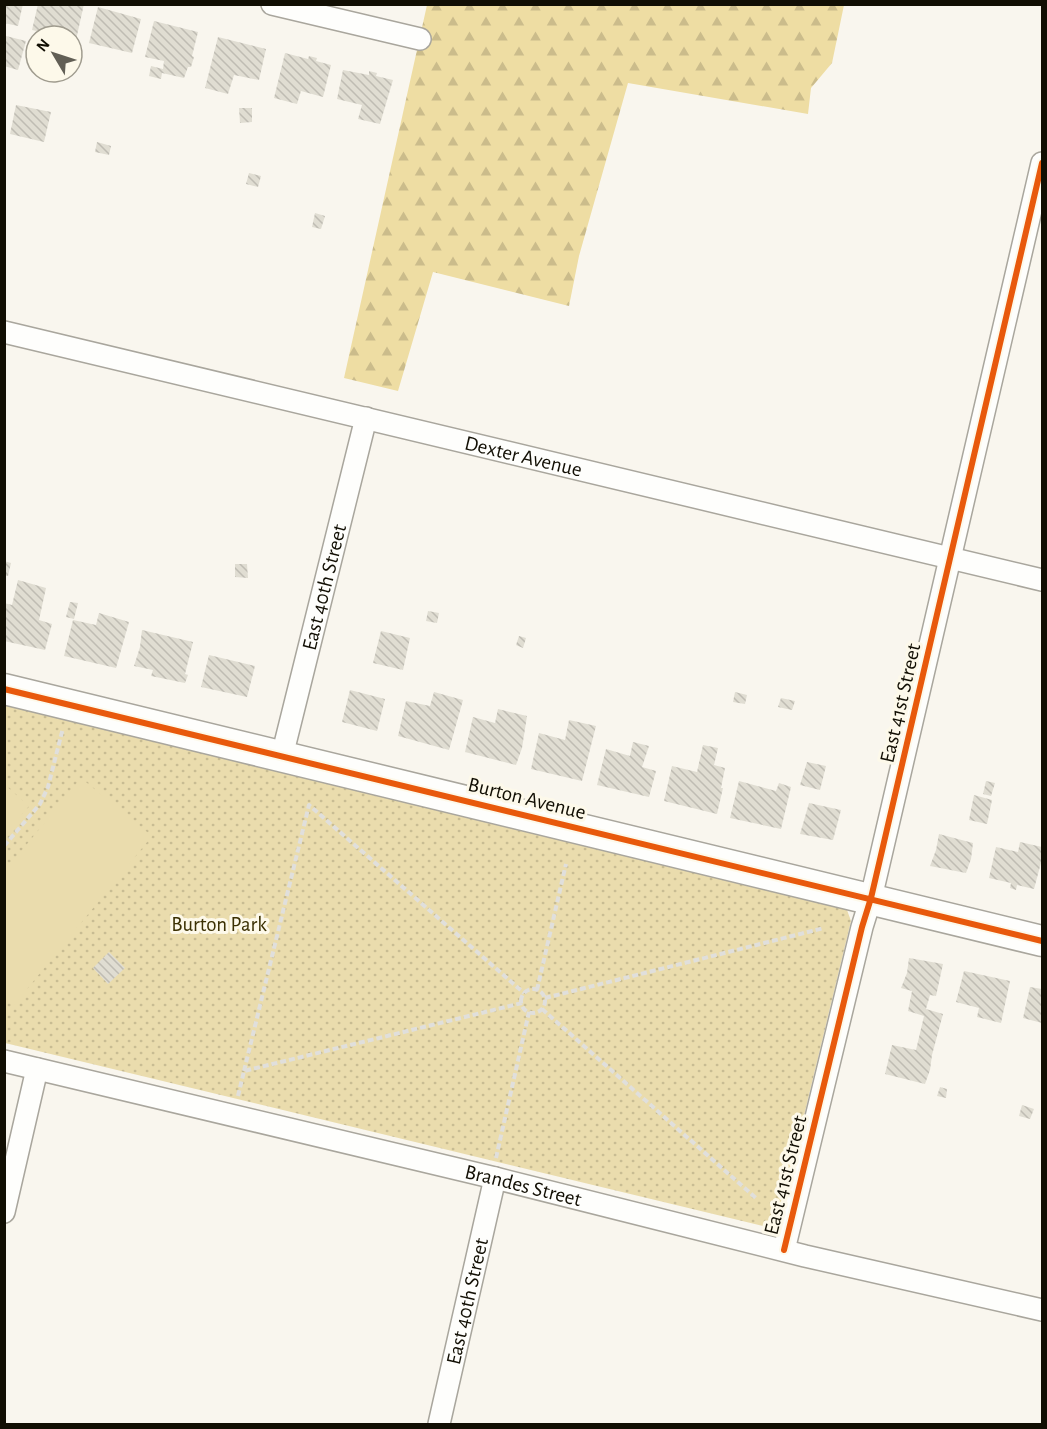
<svg xmlns="http://www.w3.org/2000/svg" width="1047" height="1429" font-family="'Alegreya Sans',sans-serif">
	<defs>
		<pattern id="green-dots" width="8" height="8" patternUnits="userSpaceOnUse" patternTransform="scale(1.5)"><rect width="8" height="8" fill="#eadcad"/><path d="M2 2h.1M6 6h.1" fill="none" stroke="#c8bc93" stroke-width="1.8" stroke-linecap="round"/></pattern>
		<pattern id="forest-firs" width="22" height="20" patternUnits="userSpaceOnUse" patternTransform="scale(1.5)"><rect width="22" height="20" fill="#eedda3"/><path d="M5 1l3.5 6h-7zM16 11l3.5 6h-7z" fill="#cbbc8b"/></pattern>
		<pattern id="building-back-hatch" width="6" height="6" patternUnits="userSpaceOnUse" patternTransform="scale(1.5)"><rect width="6" height="6" fill="#e0ddd2"/><path d="M-1 5l2 2M0 0l6 6M5-1l2 2" fill="none" stroke="#bfbcb3"/></pattern>
	</defs>
	<rect width="100%" height="100%" fill="#f9f6ee"/>
	<path fill="url(#green-dots)" d="M 5,703 L 842,906 L 847,910 L 851,921 L 780,1215 L 776,1221 L 763,1226 L 5,1043 Z"/>
	<path fill="url(#forest-firs)" d="M 427,5 L 844,5 L 832,63 L 811,88 L 808,114 L 628,83 L 579,256 L 569,306 L 433,272 L 398,391 L 344,378 Z"/>
	<path fill="#eadcad" d="M 81,778 L 152,836 L 14,1005 L 5,998 L 5,871 Z
		M 5,785 L 29,806 L 5,835 Z"/>
	<path fill="url(#building-back-hatch)" d="M 4,4 L 23,4 L 18,26 L 4,23 Z
		M 38,4 L 84,4 L 76,40 L 72,39 L 72,36 L 58,36 L 32,30 Z
		M 98,7 L 141,19 L 132,53 L 89,43 Z
		M 154,21 L 198,32 L 192,56 L 194,57 L 191,67 L 188,67 L 184,78 L 162,73 L 161,79 L 149,76 L 151,66 L 163,69 L 164,61 L 145,57 Z
		M 6,36 L 26,41 L 18,70 L 4,66 Z
		M 218,37 L 266,49 L 259,80 L 234,75 L 228,94 L 205,88 Z
		M 285,53 L 308,59 L 309,56 L 317,58 L 316,61 L 331,65 L 323,97 L 301,91 L 297,104 L 274,98 Z
		M 343,70 L 369,75 L 369,71 L 377,73 L 376,76 L 393,80 L 380,124 L 358,119 L 362,105 L 337,99 Z
		M 16,105 L 51,112 L 44,142 L 10,134 Z
		M 239,108 L 252,108 L 252,122 L 240,123 Z
		M 97,142 L 111,146 L 109,155 L 95,152 Z
		M 249,173 L 261,176 L 258,187 L 246,184 Z
		M 315,213 L 325,216 L 321,229 L 312,227 Z
		M 4,561 L 11,563 L 8,576 L 4,576 Z
		M 235,564 L 247,564 L 248,578 L 235,577 Z
		M 18,580 L 46,588 L 39,620 L 52,624 L 45,650 L 4,641 L 4,603 L 12,605 Z
		M 70,602 L 78,603 L 74,619 L 66,617 Z
		M 428,611 L 439,613 L 437,623 L 426,621 Z
		M 99,613 L 129,622 L 116,668 L 64,656 L 73,620 L 96,625 Z
		M 142,630 L 193,642 L 185,674 L 188,675 L 185,683 L 151,676 L 153,670 L 134,666 L 140,647 Z
		M 381,631 L 410,638 L 403,670 L 373,663 Z
		M 519,636 L 526,638 L 523,648 L 516,645 Z
		M 209,655 L 255,666 L 247,697 L 201,687 Z
		M 350,690 L 385,699 L 377,731 L 342,722 Z
		M 434,692 L 463,700 L 449,750 L 398,736 L 406,701 L 430,706 Z
		M 735,692 L 747,695 L 745,704 L 733,702 Z
		M 781,698 L 795,701 L 792,710 L 778,707 Z
		M 498,709 L 527,716 L 522,748 L 516,765 L 465,752 L 473,717 L 495,723 Z
		M 569,720 L 596,726 L 582,781 L 531,769 L 539,733 L 565,740 Z
		M 633,742 L 649,746 L 642,767 L 656,771 L 649,797 L 597,785 L 606,749 L 630,756 Z
		M 703,745 L 718,748 L 714,765 L 725,768 L 721,788 L 723,788 L 717,814 L 664,801 L 672,766 L 697,772 Z
		M 807,762 L 826,766 L 820,790 L 800,785 Z
		M 739,781 L 776,791 L 779,783 L 791,787 L 781,829 L 730,818 Z
		M 986,781 L 995,783 L 991,796 L 983,794 Z
		M 974,795 L 992,800 L 987,824 L 969,820 Z
		M 809,803 L 841,810 L 833,840 L 800,834 Z
		M 939,834 L 973,843 L 971,859 L 966,873 L 930,866 L 936,850 Z
		M 1020,842 L 1042,847 L 1042,859 L 1034,889 L 1017,885 L 1016,890 L 1010,888 L 1011,883 L 989,878 L 996,847 L 1018,852 Z
		M 109,952 L 125,968 L 108,984 L 93,968 Z
		M 909,958 L 943,964 L 936,996 L 930,995 L 926,1009 L 943,1014 L 932,1055 L 930,1070 L 925,1084 L 885,1074 L 892,1045 L 916,1050 L 924,1016 L 908,1011 L 912,991 L 901,988 L 907,973 Z
		M 964,971 L 1010,981 L 1001,1023 L 977,1017 L 979,1008 L 956,1002 Z
		M 1030,987 L 1042,989 L 1042,1023 L 1023,1018 Z
		M 940,1087 L 947,1089 L 946,1098 L 937,1096 Z
		M 1022,1105 L 1034,1109 L 1030,1119 L 1019,1116 Z"/>
	<g fill="none" stroke-linecap="round" stroke-linejoin="round">
		<defs>
			<g id="street">
				<path d="M 272,4 L 420,39"/>
				<path id="s1" d="M 4,332 L 1042,580"/>
				<path id="s2" d="M 282,756 L 366,418"/>
				<path id="s3" d="M 4,1061 L 495,1178 L 805,1256 L 1042,1310"/>
				<path d="M 4,1212 L 37,1069"/>
				<path d="M 784,1250 L 862,927 L 871,898 L 1042,163"/>
				<path id="s4" d="M 439,1424 L 495,1178"/>
			</g>
			<path id="secondary" d="M 4,689 L 1042,941"/>
		</defs>
		<use href="#street" stroke="#a9a69d" stroke-width="24"/>
		<use href="#secondary" stroke="#a9a69d" stroke-width="33"/>
		<path stroke="#e0dfdc" stroke-width="4" stroke-dasharray="6 3" stroke-linecap="butt" d="M 4,846 L 40,804 L 48,787 L 63,728
			M521 1001a12 12 0 1 1 24 0a12 12 0 1 1-24 0Z
			M 537,990 L 566,864
			M 545,998 L 824,928
			M 542,1009 L 757,1199
			M 244,1071 L 309,805 L 524,993
			M 238,1096 L 244,1071 L 522,1003
			M 496,1158 L 529,1012"/>
		<use href="#street" stroke="#fefefc" stroke-width="21"/>
		<use href="#secondary" stroke="#fefefc" stroke-width="30"/>
		<defs>
			<path id="cycleway" d="M 4,689 L 1042,941
				M 784,1250 L 862,927 L 871,898 L 1042,163"/>
		</defs>
		<use href="#cycleway" stroke="#fdf9ea" stroke-width="10"/>
		<use href="#cycleway" stroke="#e8590c" stroke-width="6"/>
	</g>
	<g text-anchor="middle" stroke-width="6" stroke-linejoin="round" paint-order="stroke">
		<g font-size="21" fill="#110e03" stroke="#fdf9ea">
			<text dy="7" stroke="none"><textPath href="#s1" startOffset="534">Dexter Avenue</textPath></text>
			<text dy="7" stroke="none"><textPath href="#s2" startOffset="174">East 40th Street</textPath></text>
			<text transform="translate(900 703) rotate(-77)" y="7">East 41st Street</text>
			<text transform="translate(527 798) rotate(14)" y="7">Burton Avenue</text>
			<text transform="translate(785 1175) rotate(-76)" y="7">East 41st Street</text>
			<text dy="7" stroke="none"><textPath href="#s3" startOffset="534">Brandes Street</textPath></text>
			<text dy="7" stroke="none"><textPath href="#s4" startOffset="126">East 40th Street</textPath></text>
		</g>
		<g font-size="21" fill="#3b3003" stroke="#fdf9ea">
			<text x="219" y="931">Burton Park</text>
		</g>
	</g>
	<rect width="1047" height="1429" fill="none" stroke="#110e03" stroke-width="12"/>
	<g transform="translate(54 54) rotate(309)"><circle r="28" fill="#fdf9ea" stroke="#9f9b8e" stroke-width="1.5"/>
	<path d="M0-4.5L10 22L0 15L-10 22Z" fill="#625f55"/>
	<text y="-9" font-size="16" font-weight="bold" text-anchor="middle" fill="#110e03">N</text>
	</g>
</svg>
